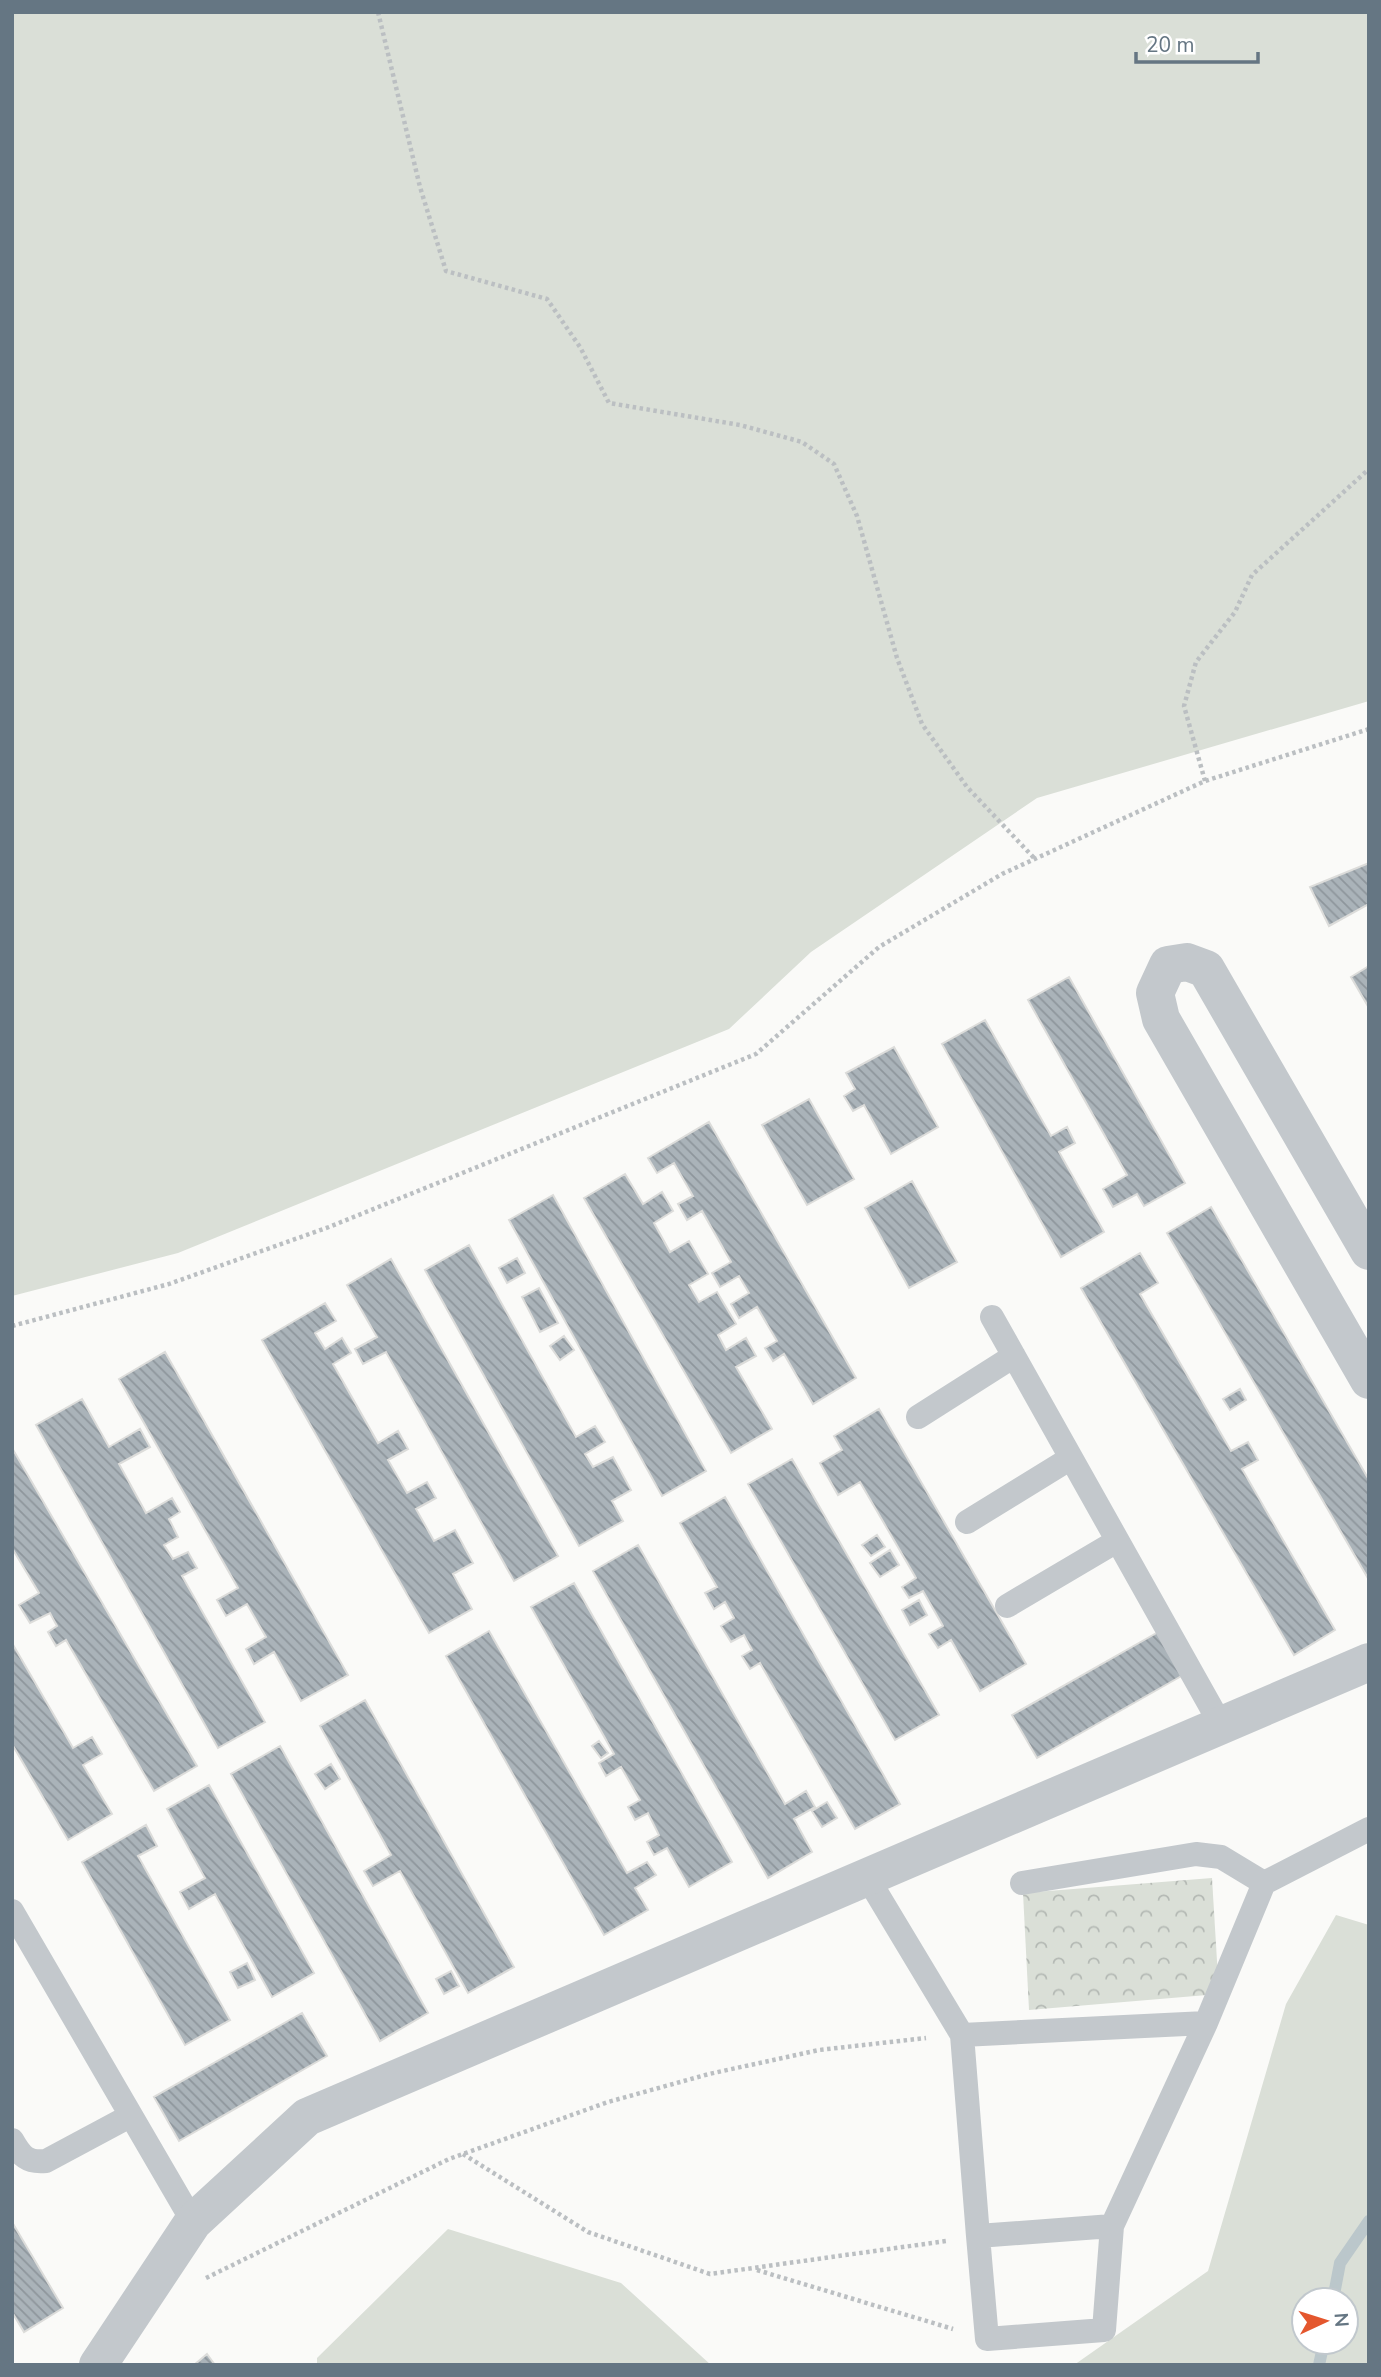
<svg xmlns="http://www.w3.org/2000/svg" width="1381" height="2377" font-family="'Nunito Sans',sans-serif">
	<defs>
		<pattern id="forest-crowns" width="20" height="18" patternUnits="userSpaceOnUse" patternTransform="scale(1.75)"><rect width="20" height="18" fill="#dadfd7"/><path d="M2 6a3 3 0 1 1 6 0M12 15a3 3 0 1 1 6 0" fill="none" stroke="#b4b9b4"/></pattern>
		<pattern id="building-back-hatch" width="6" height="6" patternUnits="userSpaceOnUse" patternTransform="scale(1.75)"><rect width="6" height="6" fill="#aab3b9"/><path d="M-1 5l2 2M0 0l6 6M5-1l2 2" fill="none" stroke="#8e969c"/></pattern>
	</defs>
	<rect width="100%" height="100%" fill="#fafaf8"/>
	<path fill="#dadfd7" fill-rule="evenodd" d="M 12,12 L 1369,12 L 1369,701 L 1037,798 L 811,952 L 729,1029 L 178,1253 L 12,1296 Z
		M 1336,1915 L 1369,1925 L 1369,2365 L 1074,2365 L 1208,2271 L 1286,2004 ZM 1304,2300 L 1346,2300 L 1346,2342 L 1304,2342 Z
		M 448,2229 L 621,2283 L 711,2365 L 317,2365 L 317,2358 Z"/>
	<path fill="url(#forest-crowns)" d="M 1212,1878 L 1219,1994 L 1029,2010 L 1023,1893 Z"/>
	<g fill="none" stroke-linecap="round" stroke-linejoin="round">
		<path stroke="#bbc7cb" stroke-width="12" d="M 1333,2300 L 1340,2263 L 1369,2221
			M 1319,2365 L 1324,2342"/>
	</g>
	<path fill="url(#building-back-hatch)" stroke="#dcdcda" stroke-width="2" d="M 1369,863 L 1369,904 L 1329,926 L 1310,887 Z
		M 1369,966 L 1369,1008 L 1351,977 Z
		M 1069,977 L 1185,1183 L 1144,1206 L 1137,1194 L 1113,1207 L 1103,1189 L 1127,1175 L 1028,1000 Z
		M 985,1020 L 1051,1136 L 1067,1127 L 1075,1143 L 1059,1152 L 1104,1232 L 1061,1257 L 942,1044 Z
		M 894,1047 L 938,1127 L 891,1154 L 864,1105 L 853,1111 L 844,1096 L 855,1089 L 846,1073 Z
		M 809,1099 L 854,1179 L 807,1205 L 762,1125 Z
		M 709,1122 L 856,1378 L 813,1404 L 784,1354 L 773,1361 L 765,1348 L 777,1341 L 757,1307 L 739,1318 L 731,1304 L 749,1293 L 739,1276 L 720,1287 L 712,1273 L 731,1262 L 702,1211 L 687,1220 L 678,1204 L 693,1196 L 674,1163 L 657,1173 L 648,1158 Z
		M 625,1174 L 643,1204 L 662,1192 L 673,1211 L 654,1223 L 670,1252 L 689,1241 L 708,1274 L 689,1285 L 699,1302 L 717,1292 L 736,1324 L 718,1335 L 726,1350 L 746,1338 L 756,1356 L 736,1367 L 772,1429 L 731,1453 L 584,1198 Z
		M 912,1181 L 957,1262 L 909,1288 L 865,1208 Z
		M 553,1195 L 706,1471 L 662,1496 L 509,1220 Z
		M 1211,1207 L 1369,1480 L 1369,1580 L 1167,1233 Z
		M 469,1245 L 576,1437 L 595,1426 L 605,1442 L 585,1454 L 593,1467 L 613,1457 L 631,1490 L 612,1501 L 623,1521 L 579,1546 L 425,1270 Z
		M 1140,1253 L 1158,1283 L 1140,1294 L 1231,1451 L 1248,1442 L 1258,1460 L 1242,1469 L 1335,1630 L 1294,1655 L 1081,1288 Z
		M 517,1258 L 525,1273 L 507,1283 L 499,1268 Z
		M 391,1259 L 558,1556 L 514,1581 L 386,1352 L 363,1364 L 355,1349 L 377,1337 L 347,1285 Z
		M 539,1288 L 558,1323 L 540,1332 L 522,1297 Z
		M 325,1303 L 336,1321 L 315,1333 L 325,1349 L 342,1338 L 351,1353 L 333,1364 L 378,1443 L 398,1431 L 408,1449 L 388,1460 L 407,1493 L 427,1482 L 436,1498 L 416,1509 L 434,1541 L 455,1530 L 473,1563 L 453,1574 L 472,1609 L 429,1633 L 262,1340 Z
		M 564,1336 L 574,1350 L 560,1360 L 550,1346 Z
		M 165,1352 L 348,1675 L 301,1701 L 274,1652 L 254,1664 L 246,1649 L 266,1637 L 247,1604 L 226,1616 L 217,1600 L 238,1588 L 119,1379 Z
		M 1240,1389 L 1246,1400 L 1230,1410 L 1223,1399 Z
		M 82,1399 L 109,1447 L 140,1429 L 150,1447 L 119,1464 L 146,1513 L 172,1498 L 180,1512 L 169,1519 L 178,1537 L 164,1545 L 173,1559 L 188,1552 L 197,1568 L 182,1576 L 265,1722 L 218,1748 L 36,1425 Z
		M 879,1409 L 1026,1664 L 980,1691 L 951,1640 L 938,1648 L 929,1634 L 943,1626 L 923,1591 L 909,1598 L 902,1587 L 916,1578 L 860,1482 L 838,1495 L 820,1463 L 842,1450 L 834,1436 Z
		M 12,1448 L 197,1766 L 154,1791 L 66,1640 L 56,1646 L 48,1632 L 57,1626 L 50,1613 L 30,1623 L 19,1605 L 39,1593 L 12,1548 Z
		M 792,1459 L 939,1715 L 895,1740 L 748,1484 Z
		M 725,1497 L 900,1804 L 855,1829 L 760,1663 L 750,1669 L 742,1656 L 752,1650 L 744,1635 L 731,1642 L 721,1626 L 734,1618 L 725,1602 L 714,1609 L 705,1593 L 717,1587 L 680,1523 Z
		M 877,1535 L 885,1547 L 871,1556 L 862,1545 Z
		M 638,1545 L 785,1804 L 806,1791 L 815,1807 L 794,1819 L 812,1852 L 768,1878 L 593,1571 Z
		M 890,1550 L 899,1565 L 880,1577 L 870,1563 Z
		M 574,1583 L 732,1862 L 689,1887 L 667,1848 L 654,1855 L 647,1842 L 659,1835 L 648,1813 L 635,1820 L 628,1807 L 640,1800 L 621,1767 L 606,1776 L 599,1763 L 614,1754 L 531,1607 Z
		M 919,1600 L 927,1615 L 910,1625 L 902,1610 Z
		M 489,1631 L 627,1873 L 647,1862 L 656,1875 L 635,1888 L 648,1910 L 604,1935 L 446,1656 Z
		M 1160,1631 L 1185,1674 L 1037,1758 L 1012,1715 Z
		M 12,1643 L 73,1748 L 92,1737 L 102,1754 L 83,1765 L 112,1814 L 68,1840 L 12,1744 Z
		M 365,1700 L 514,1967 L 468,1993 L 400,1871 L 373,1886 L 364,1871 L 391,1855 L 320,1726 Z
		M 599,1741 L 608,1753 L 601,1758 L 592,1746 Z
		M 280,1746 L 428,2013 L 380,2041 L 231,1774 Z
		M 331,1764 L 340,1779 L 325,1789 L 315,1774 Z
		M 209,1785 L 314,1973 L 272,1997 L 215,1894 L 189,1909 L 180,1892 L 205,1878 L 167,1809 Z
		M 827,1802 L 837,1818 L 822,1827 L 812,1811 Z
		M 146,1825 L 157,1846 L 138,1856 L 230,2020 L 185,2045 L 82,1862 Z
		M 247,1963 L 255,1980 L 238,1988 L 230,1972 Z
		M 451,1971 L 459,1986 L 444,1994 L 436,1979 Z
		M 302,2013 L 327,2056 L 179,2141 L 154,2097 Z
		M 12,2222 L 63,2308 L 24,2332 L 12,2312 Z
		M 207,2354 L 215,2365 L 194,2365 Z"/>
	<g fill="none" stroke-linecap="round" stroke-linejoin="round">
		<path stroke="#bbbfc2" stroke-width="4.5" stroke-dasharray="3.5 3.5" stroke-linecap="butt" d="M 378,12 L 420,187 L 446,271 L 547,299 L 580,347 L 609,403 L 740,425 L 802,442 L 834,464 L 857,516 L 897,658 L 922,724 L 967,787 L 1035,859
			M 1205,781 L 1184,706 L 1196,662 L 1235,612 L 1252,575 L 1369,469
			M 12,1326 L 169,1284 L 329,1227 L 756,1054 L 879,947 L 1002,874 L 1205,781 L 1369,729
			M 463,2154 L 588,2232 L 710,2274 L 946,2241
			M 757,2270 L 953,2329
			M 206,2278 L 449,2159 L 608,2102 L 709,2074 L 819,2050 L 926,2038"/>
		<path stroke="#c3c8cc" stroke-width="24" d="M 992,1317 L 1221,1725
			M 918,1417 L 1014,1356
			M 967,1522 L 1071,1458
			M 1007,1606 L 1117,1541
			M 867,1877 L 962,2035 L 978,2236 L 1112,2226 L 1206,2023 L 1264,1883 L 1369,1829
			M 1022,1883 L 1196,1854 L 1221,1857 L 1264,1883
			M 12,1911 L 193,2222
			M 962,2035 L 1206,2023
			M 12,2140 C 21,2156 27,2163 46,2161 L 130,2116
			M 978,2236 L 987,2339 L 1104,2330 L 1112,2226"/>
		<path stroke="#c3c8cc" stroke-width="38" d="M 1369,1251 L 1206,969 L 1187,962 L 1168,965 L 1155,993 L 1161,1019 L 1369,1380
			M 98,2365 L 193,2222 L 307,2117 L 1369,1662"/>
	</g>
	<rect width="1381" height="2377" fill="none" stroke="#657683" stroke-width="28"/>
	<g transform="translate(1325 2321) rotate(86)"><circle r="33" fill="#ffffff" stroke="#c1c8cd" stroke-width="2"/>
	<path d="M0-5L12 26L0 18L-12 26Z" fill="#e4572e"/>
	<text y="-10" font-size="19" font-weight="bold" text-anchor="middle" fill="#657683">N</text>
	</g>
	<path d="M1136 52v10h122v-10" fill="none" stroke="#657683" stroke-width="3.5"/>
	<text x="1146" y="52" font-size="21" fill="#657683" stroke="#ffffff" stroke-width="5" paint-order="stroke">20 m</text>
</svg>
